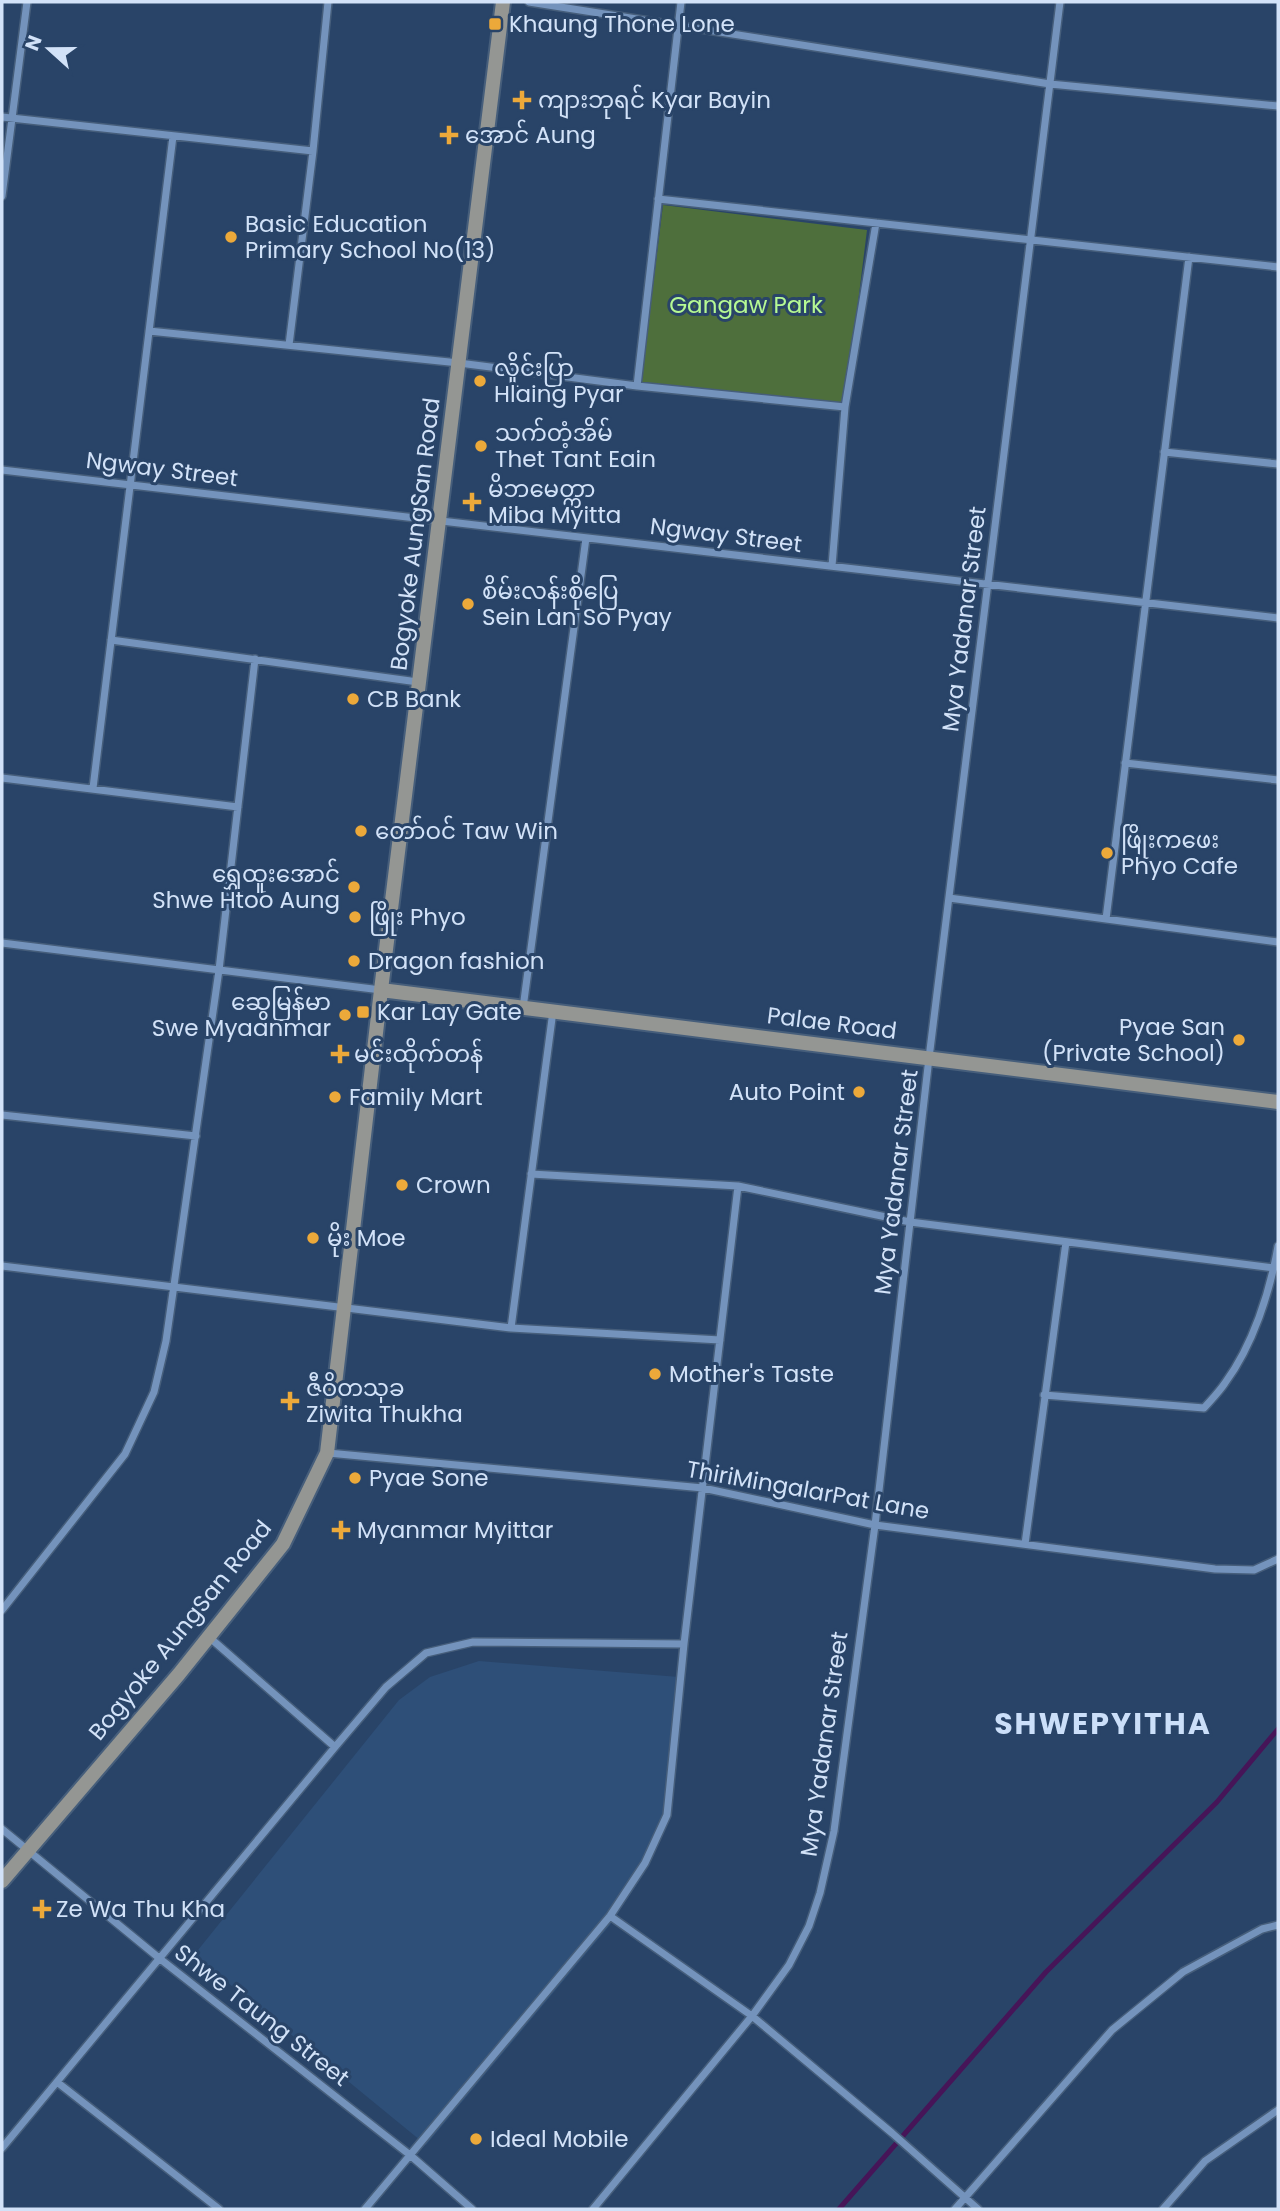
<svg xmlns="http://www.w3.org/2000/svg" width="1280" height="2211" font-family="Poppins,'Noto Sans Myanmar',sans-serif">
	<rect width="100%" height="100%" fill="#294468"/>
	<path fill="#2e4f78" d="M 479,1661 L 679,1677 L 668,1819 L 644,1874 L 610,1925 L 426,2145 L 194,1955 L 399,1700 L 430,1677 Z"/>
	<path fill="#4e6f3c" d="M 663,205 L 867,230 L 845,407 L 641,382 Z"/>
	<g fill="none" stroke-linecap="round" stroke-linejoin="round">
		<path stroke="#461558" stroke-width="5" d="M 839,2209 L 1046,1972 L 1217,1802 L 1278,1729"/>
		<defs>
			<path id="street" d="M 529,2 L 1050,84 L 1278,106
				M 2,117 L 313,151
				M 2,196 L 27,2
				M 658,199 L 1278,267
				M 149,331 L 459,363 L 637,386 L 845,407
				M 289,345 L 313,151 L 328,2
				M 637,386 L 681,2
				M 1164,452 L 1278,464
				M 2,470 L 1278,618
				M 832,566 L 845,407 L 876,223
				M 111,640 L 418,682
				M 1125,763 L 1278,780
				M 2,778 L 238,807
				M 93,788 L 173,136
				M 949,898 L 1278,942
				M 1106,919 L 1189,257
				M 2,943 L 381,990
				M 523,1008 L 586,538
				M 2,1115 L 196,1136
				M 531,1174 L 738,1186 L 910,1222 L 1274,1268
				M 2,1266 L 511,1328 L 720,1340
				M 511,1328 L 553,1011
				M 1044,1395 L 1204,1408 C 1211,1400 1219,1392 1225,1383 C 1253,1345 1270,1292 1278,1246
				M 328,1453 L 703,1488 L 875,1525 L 1215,1569 L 1254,1570 L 1278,1559
				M 1025,1544 L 1066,1242
				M 2,1610 L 125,1454 L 154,1392 L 166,1341 L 219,970 L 255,659
				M 209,1637 L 335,1747
				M 2,1829 L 159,1958 L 410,2155 L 472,2209
				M 610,1916 L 752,2016 L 892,2133 L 978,2209
				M 57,2082 L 219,2209
				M 2,2148 L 335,1747 L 386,1687 L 426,1653 L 473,1642 L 684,1644
				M 365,2209 L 610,1916 L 645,1863 L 667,1815 L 684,1644 L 738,1186
				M 593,2209 L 752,2016 L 789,1965 L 809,1926 L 820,1893 L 834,1831 L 875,1525 L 929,1058 L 1060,2
				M 955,2209 L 1112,2030 L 1183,1972 L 1262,1929 L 1278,1925
				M 1163,2209 L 1205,2161 L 1278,2110"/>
			<path id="secondary" d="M 381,990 L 1278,1102
				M 2,1881 L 179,1674 L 283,1544 L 327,1453 L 381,990 L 503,2"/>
		</defs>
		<use href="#street" stroke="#465e7b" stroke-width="10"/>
		<use href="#secondary" stroke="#465e7b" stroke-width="18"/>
		<use href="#street" stroke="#7493bc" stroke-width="7"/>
		<use href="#secondary" stroke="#949693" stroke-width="14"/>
	</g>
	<g fill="#eca93a" stroke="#294468" stroke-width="2.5">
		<rect x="488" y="17" width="14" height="14" rx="3.5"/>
		<path d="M518.5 89.5h7v7h7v7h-7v7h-7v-7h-7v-7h7z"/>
		<path d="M445.5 124.5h7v7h7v7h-7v7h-7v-7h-7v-7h7z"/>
		<circle cx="231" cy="237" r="7"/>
		<circle cx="480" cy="381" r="7"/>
		<circle cx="481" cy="446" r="7"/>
		<path d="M468.5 491.5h7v7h7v7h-7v7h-7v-7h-7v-7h7z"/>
		<circle cx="468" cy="604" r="7"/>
		<circle cx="353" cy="699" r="7"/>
		<circle cx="361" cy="831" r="7"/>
		<circle cx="1107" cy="853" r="7"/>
		<circle cx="354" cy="887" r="7"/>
		<circle cx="355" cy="917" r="7"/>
		<circle cx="354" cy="961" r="7"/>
		<rect x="356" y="1005" width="14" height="14" rx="3.5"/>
		<circle cx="345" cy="1015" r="7"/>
		<circle cx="1239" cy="1040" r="7"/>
		<path d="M336.5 1043.5h7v7h7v7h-7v7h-7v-7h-7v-7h7z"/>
		<circle cx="859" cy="1092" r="7"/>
		<circle cx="335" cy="1097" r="7"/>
		<circle cx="402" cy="1185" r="7"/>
		<circle cx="313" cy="1238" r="7"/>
		<circle cx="655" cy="1374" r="7"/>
		<path d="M286.5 1390.5h7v7h7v7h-7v7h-7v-7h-7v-7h7z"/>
		<circle cx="355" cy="1478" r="7"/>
		<path d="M337.5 1519.5h7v7h7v7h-7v7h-7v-7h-7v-7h7z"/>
		<path d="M38.5 1898.5h7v7h7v7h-7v7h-7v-7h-7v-7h7z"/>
		<circle cx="476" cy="2139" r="7"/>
	</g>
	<g text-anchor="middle" stroke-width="6" stroke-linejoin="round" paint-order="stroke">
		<g font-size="23" fill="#d2e2f8" stroke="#294468" text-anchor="start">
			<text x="509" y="32">Khaung Thone Lone</text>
			<text x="538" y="108">ကျားဘုရင် Kyar Bayin</text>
			<text x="465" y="143">အောင် Aung</text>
			<text x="245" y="232">Basic Education<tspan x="245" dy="26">Primary School No(13)</tspan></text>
			<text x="494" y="376">လှိုင်းပြာ<tspan x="494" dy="26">Hlaing Pyar</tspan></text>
			<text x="495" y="441">သက်တံ့အိမ်<tspan x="495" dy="26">Thet Tant Eain</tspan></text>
			<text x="488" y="497">မိဘမေတ္တာ<tspan x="488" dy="26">Miba Myitta</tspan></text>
			<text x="482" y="599">စိမ်းလန်းစိုပြေ<tspan x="482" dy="26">Sein Lan So Pyay</tspan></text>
			<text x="367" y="707">CB Bank</text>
			<text x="375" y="839">တော်ဝင် Taw Win</text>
			<text x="1121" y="848">ဖြိုးကဖေး<tspan x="1121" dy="26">Phyo Cafe</tspan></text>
			<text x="340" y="882" text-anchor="end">ရွှေထူးအောင်<tspan x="340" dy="26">Shwe Htoo Aung</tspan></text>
			<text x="369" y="925">ဖြိုး Phyo</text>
			<text x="368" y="969">Dragon fashion</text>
			<text x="331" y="1010" text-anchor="end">ဆွေမြန်မာ<tspan x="331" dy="26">Swe Myaanmar</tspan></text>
			<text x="377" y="1020">Kar Lay Gate</text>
			<text x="1225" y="1035" text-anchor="end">Pyae San<tspan x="1225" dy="26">(Private School)</tspan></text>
			<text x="354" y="1062">မင်းထိုက်တန်</text>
			<text x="845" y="1100" text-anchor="end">Auto Point</text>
			<text x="349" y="1105">Family Mart</text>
			<text x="416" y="1193">Crown</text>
			<text x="327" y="1246">မိုး Moe</text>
			<text x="669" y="1382">Mother's Taste</text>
			<text x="306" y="1396">ဇီဝိတသုခ<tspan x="306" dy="26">Ziwita Thukha</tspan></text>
			<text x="369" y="1486">Pyae Sone</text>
			<text x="357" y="1538">Myanmar Myittar</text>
			<text x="56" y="1917">Ze Wa Thu Kha</text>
			<text x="490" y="2147">Ideal Mobile</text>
		</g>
		<g font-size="23" fill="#b6f993" stroke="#294468">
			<text x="746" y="313">Gangaw Park</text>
		</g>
		<g font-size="23" fill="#d2e2f8" stroke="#294468">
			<text transform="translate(162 469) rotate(7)" y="8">Ngway Street</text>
			<text transform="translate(415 534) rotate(-83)" y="8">Bogyoke AungSan Road</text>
			<text transform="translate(726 535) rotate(7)" y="8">Ngway Street</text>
			<text transform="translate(964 619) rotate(-83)" y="8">Mya Yadanar Street</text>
			<text transform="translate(832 1023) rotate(7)" y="8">Palae Road</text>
			<text transform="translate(896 1182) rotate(-83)" y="8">Mya Yadanar Street</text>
			<text transform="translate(808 1490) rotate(10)" y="8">ThiriMingalarPat Lane</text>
			<text transform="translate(180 1630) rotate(-51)" y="8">Bogyoke AungSan Road</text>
			<text transform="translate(824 1744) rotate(-82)" y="8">Mya Yadanar Street</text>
			<text transform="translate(262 2015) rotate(38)" y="8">Shwe Taung Street</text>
		</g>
		<g font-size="30" font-weight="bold" letter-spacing="2" fill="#cbdff9" stroke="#294468">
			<text x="1103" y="1734">SHWEPYITHA</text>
		</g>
	</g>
	<rect width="1280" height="2211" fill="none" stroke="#d2e2f8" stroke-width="7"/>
	<g transform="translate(49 49) rotate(291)" stroke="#294468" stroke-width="5" paint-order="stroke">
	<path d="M0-5L12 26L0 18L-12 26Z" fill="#d2e2f8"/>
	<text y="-10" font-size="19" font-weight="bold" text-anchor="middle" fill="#d2e2f8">N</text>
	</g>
</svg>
